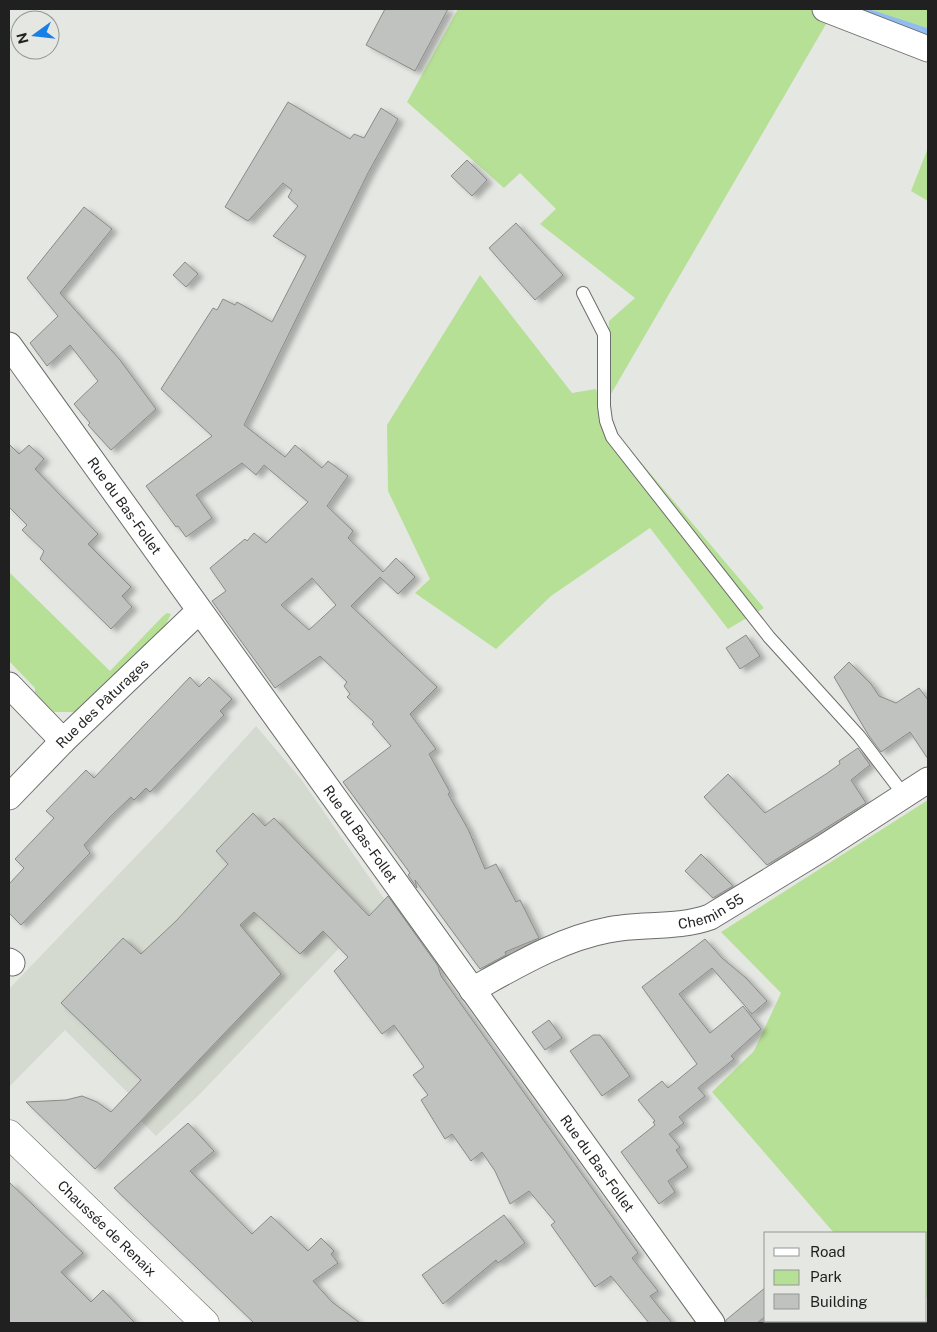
<svg xmlns="http://www.w3.org/2000/svg" width="937" height="1332" font-family="'Public Sans',sans-serif">
	<defs>
		<filter id="shadow"><feDropShadow dx="5.5" dy="3" stdDeviation="2.5" flood-color="#0004"/></filter>
	</defs>
	<rect width="100%" height="100%" fill="#e5e7e3"/>
	<path fill="#d5dad0" d="M 256,726 L 301,779 L 385,900 L 201,1093 L 156,1136 L 121,1101 L 128,1093 L 65,1030 L 9,1087 L 9,989 L 185,805 Z"/>
	<path fill="#b7e097" d="M 458,9 L 826,9 L 833,12 L 604,406 L 609,321 L 635,298 L 540,224 L 556,209 L 520,173 L 504,188 L 407,102 Z
		M 870,9 L 928,9 L 928,36 L 928,35 Z
		M 928,148 L 928,201 L 911,191 Z
		M 480,275 L 572,393 L 596,389 L 606,421 L 764,608 L 728,629 L 650,528 L 551,596 L 496,649 L 415,593 L 430,579 L 388,491 L 387,425 Z
		M 9,572 L 110,671 L 163,616 L 167,613 L 171,614 L 164,628 L 76,712 L 54,712 L 35,700 L 35,688 L 9,661 Z
		M 928,800 L 928,1297 L 926,1297 L 926,1233 L 834,1233 L 712,1092 L 754,1051 L 781,993 L 721,932 Z"/>
	<g fill="none" stroke-linecap="round" stroke-linejoin="round">
		<path stroke="#90bcf2" stroke-width="7" d="M 858,9 L 928,32"/>
	</g>
	<path fill="#c0c2bf" stroke="#898b88" fill-rule="evenodd" filter="url(#shadow)" d="M 385,9 L 448,9 L 415,71 L 366,45 Z
		M 288,102 L 350,139 L 354,134 L 364,138 L 381,108 L 398,119 L 368,173 L 244,425 L 285,457 L 295,445 L 322,468 L 328,461 L 348,476 L 327,506 L 353,531 L 348,538 L 383,572 L 396,558 L 415,577 L 398,594 L 380,577 L 351,606 L 437,687 L 410,714 L 436,749 L 429,754 L 450,792 L 448,794 L 468,829 L 485,869 L 496,864 L 516,902 L 520,900 L 539,938 L 505,952 L 506,955 L 480,969 L 415,880 L 417,888 L 408,875 L 410,873 L 343,782 L 391,746 L 372,724 L 374,722 L 347,697 L 350,694 L 344,686 L 347,682 L 320,656 L 275,688 L 212,601 L 226,591 L 210,568 L 245,539 L 247,541 L 254,533 L 266,543 L 308,502 L 264,465 L 256,475 L 242,463 L 196,495 L 212,518 L 186,537 L 178,526 L 176,527 L 146,486 L 212,436 L 161,389 L 213,308 L 217,310 L 223,299 L 235,305 L 237,302 L 272,322 L 306,256 L 273,236 L 298,206 L 288,197 L 292,190 L 283,183 L 248,221 L 225,207 ZM 312,578 L 336,605 L 309,630 L 281,605 Z
		M 467,160 L 487,180 L 472,196 L 451,176 Z
		M 84,207 L 112,229 L 60,293 L 120,360 L 156,409 L 111,450 L 88,425 L 90,423 L 74,404 L 98,381 L 70,345 L 47,366 L 30,343 L 58,316 L 27,278 Z
		M 516,223 L 563,275 L 535,300 L 489,248 Z
		M 185,262 L 198,274 L 186,287 L 173,275 Z
		M 9,444 L 19,454 L 29,445 L 44,459 L 35,469 L 98,534 L 88,544 L 131,587 L 122,596 L 132,607 L 111,629 L 40,559 L 44,551 L 22,530 L 27,525 L 9,507 Z
		M 746,635 L 760,656 L 740,669 L 726,648 Z
		M 849,662 L 871,684 L 879,696 L 896,703 L 919,688 L 928,700 L 928,759 L 910,732 L 881,752 L 869,736 L 834,677 Z
		M 190,677 L 199,687 L 209,677 L 232,699 L 220,711 L 224,715 L 150,792 L 146,788 L 134,800 L 131,797 L 110,817 L 84,845 L 90,853 L 21,925 L 9,913 L 9,884 L 24,868 L 15,859 L 54,818 L 46,811 L 86,770 L 94,778 Z
		M 858,748 L 870,765 L 851,780 L 866,803 L 767,865 L 704,797 L 728,774 L 765,813 L 826,774 L 840,764 L 839,761 Z
		M 253,813 L 265,826 L 274,818 L 369,916 L 388,896 L 438,966 L 441,976 L 638,1253 L 632,1258 L 658,1291 L 650,1296 L 672,1323 L 649,1323 L 611,1276 L 595,1287 L 551,1225 L 555,1222 L 529,1191 L 510,1204 L 495,1171 L 482,1152 L 471,1161 L 452,1134 L 445,1139 L 421,1100 L 428,1095 L 413,1075 L 424,1067 L 394,1025 L 382,1034 L 334,971 L 348,957 L 323,931 L 300,954 L 254,912 L 240,925 L 281,974 L 95,1169 L 26,1102 L 66,1100 L 82,1096 L 97,1102 L 111,1112 L 141,1080 L 61,1003 L 123,938 L 141,954 L 177,920 L 228,864 L 216,851 Z
		M 701,854 L 733,886 L 713,898 L 685,871 Z
		M 705,939 L 722,958 L 746,978 L 767,1001 L 752,1014 L 712,968 L 679,994 L 710,1033 L 743,1006 L 761,1029 L 731,1056 L 734,1059 L 698,1088 L 705,1096 L 679,1117 L 684,1123 L 669,1134 L 680,1147 L 676,1150 L 688,1167 L 668,1181 L 675,1192 L 659,1204 L 621,1152 L 655,1125 L 653,1122 L 655,1121 L 638,1100 L 662,1081 L 668,1088 L 697,1064 L 642,987 Z
		M 549,1020 L 562,1038 L 545,1050 L 532,1032 Z
		M 593,1035 L 600,1035 L 630,1076 L 602,1096 L 570,1051 Z
		M 188,1123 L 214,1151 L 190,1171 L 252,1234 L 271,1216 L 308,1251 L 321,1238 L 334,1251 L 331,1254 L 338,1263 L 313,1281 L 332,1302 L 360,1323 L 254,1323 L 114,1188 Z
		M 9,1182 L 83,1253 L 61,1272 L 91,1302 L 103,1290 L 135,1323 L 9,1323 Z
		M 504,1215 L 525,1243 L 498,1263 L 496,1260 L 443,1304 L 422,1275 Z
		M 766,1287 L 766,1316 L 757,1323 L 726,1323 L 726,1320 Z"/>
	<g fill="none" stroke-linecap="round" stroke-linejoin="round">
		<defs>
			<path id="lane" d="M 583,293 L 604,334 L 604,406 L 606,421 L 612,437 L 769,637 L 859,736 L 904,795"/>
			<g id="street">
				<path d="M 825,9 L 928,49"/>
				<path id="s1" d="M 9,345 L 712,1323"/>
				<path d="M 9,685 L 63,741"/>
				<path id="s2" d="M 9,797 L 63,741 L 199,611"/>
				<path d="M 9,961 L 12,963"/>
				<path id="s3" d="M 472,990 C 514,967 560,939 608,930 C 641,923 677,929 710,917 L 823,848 L 928,780"/>
			</g>
			<g id="primary">
				<path id="s4" d="M 9,1134 L 205,1323"/>
			</g>
		</defs>
		<use href="#lane" stroke="#6d6e6b" stroke-width="14"/>
		<use href="#street" stroke="#6d6e6b" stroke-width="27"/>
		<use href="#primary" stroke="#6d6e6b" stroke-width="29"/>
		<use href="#lane" stroke="#fff" stroke-width="12"/>
		<use href="#street" stroke="#fff" stroke-width="25"/>
		<use href="#primary" stroke="#fff" stroke-width="28"/>
	</g>
	<g text-anchor="middle" stroke-width="4" stroke-linejoin="round" paint-order="stroke">
		<g font-size="14" fill="#1f201f" stroke="#e5e7e3">
			<text dy="5" stroke="none"><textPath href="#s1" startOffset="198">Rue du Bas-Follet</textPath></text>
			<text dy="5" stroke="none"><textPath href="#s2" startOffset="132">Rue des Pâturages</textPath></text>
			<text dy="5" stroke="none"><textPath href="#s1" startOffset="602">Rue du Bas-Follet</textPath></text>
			<text dy="5" stroke="none"><textPath href="#s3" startOffset="255">Chemin 55</textPath></text>
			<text dy="5" stroke="none"><textPath href="#s1" startOffset="1008">Rue du Bas-Follet</textPath></text>
			<text dy="5" stroke="none"><textPath href="#s4" startOffset="136">Chaussée de Renaix</textPath></text>
		</g>
	</g>
	<rect width="937" height="1332" fill="none" stroke="#1f201f" stroke-width="20"/>
	<rect x="764" y="1232" width="162" height="90" fill="#e5e7e3" stroke="#969795"/>
	<rect x="774" y="1248" width="25" height="8" fill="#ffffff" stroke="#969795"/>
	<text x="810" y="1257" font-size="15" fill="#1f201f">Road</text>
	<rect x="774" y="1270" width="25" height="15" fill="#b7e097" stroke="#969795"/>
	<text x="810" y="1282" font-size="15" fill="#1f201f">Park</text>
	<rect x="774" y="1294" width="25" height="15" fill="#c0c2bf" stroke="#969795"/>
	<text x="810" y="1307" font-size="15" fill="#1f201f">Building</text>
	<g transform="translate(35 35) rotate(255)"><circle r="24" fill="#e5e7e3" stroke="#969795"/>
	<path d="M0-4L9 19L0 12L-9 19Z" fill="#187fe7"/>
	<text y="-8" font-size="14" font-weight="bold" text-anchor="middle" fill="#1f201f">N</text>
	</g>
</svg>
